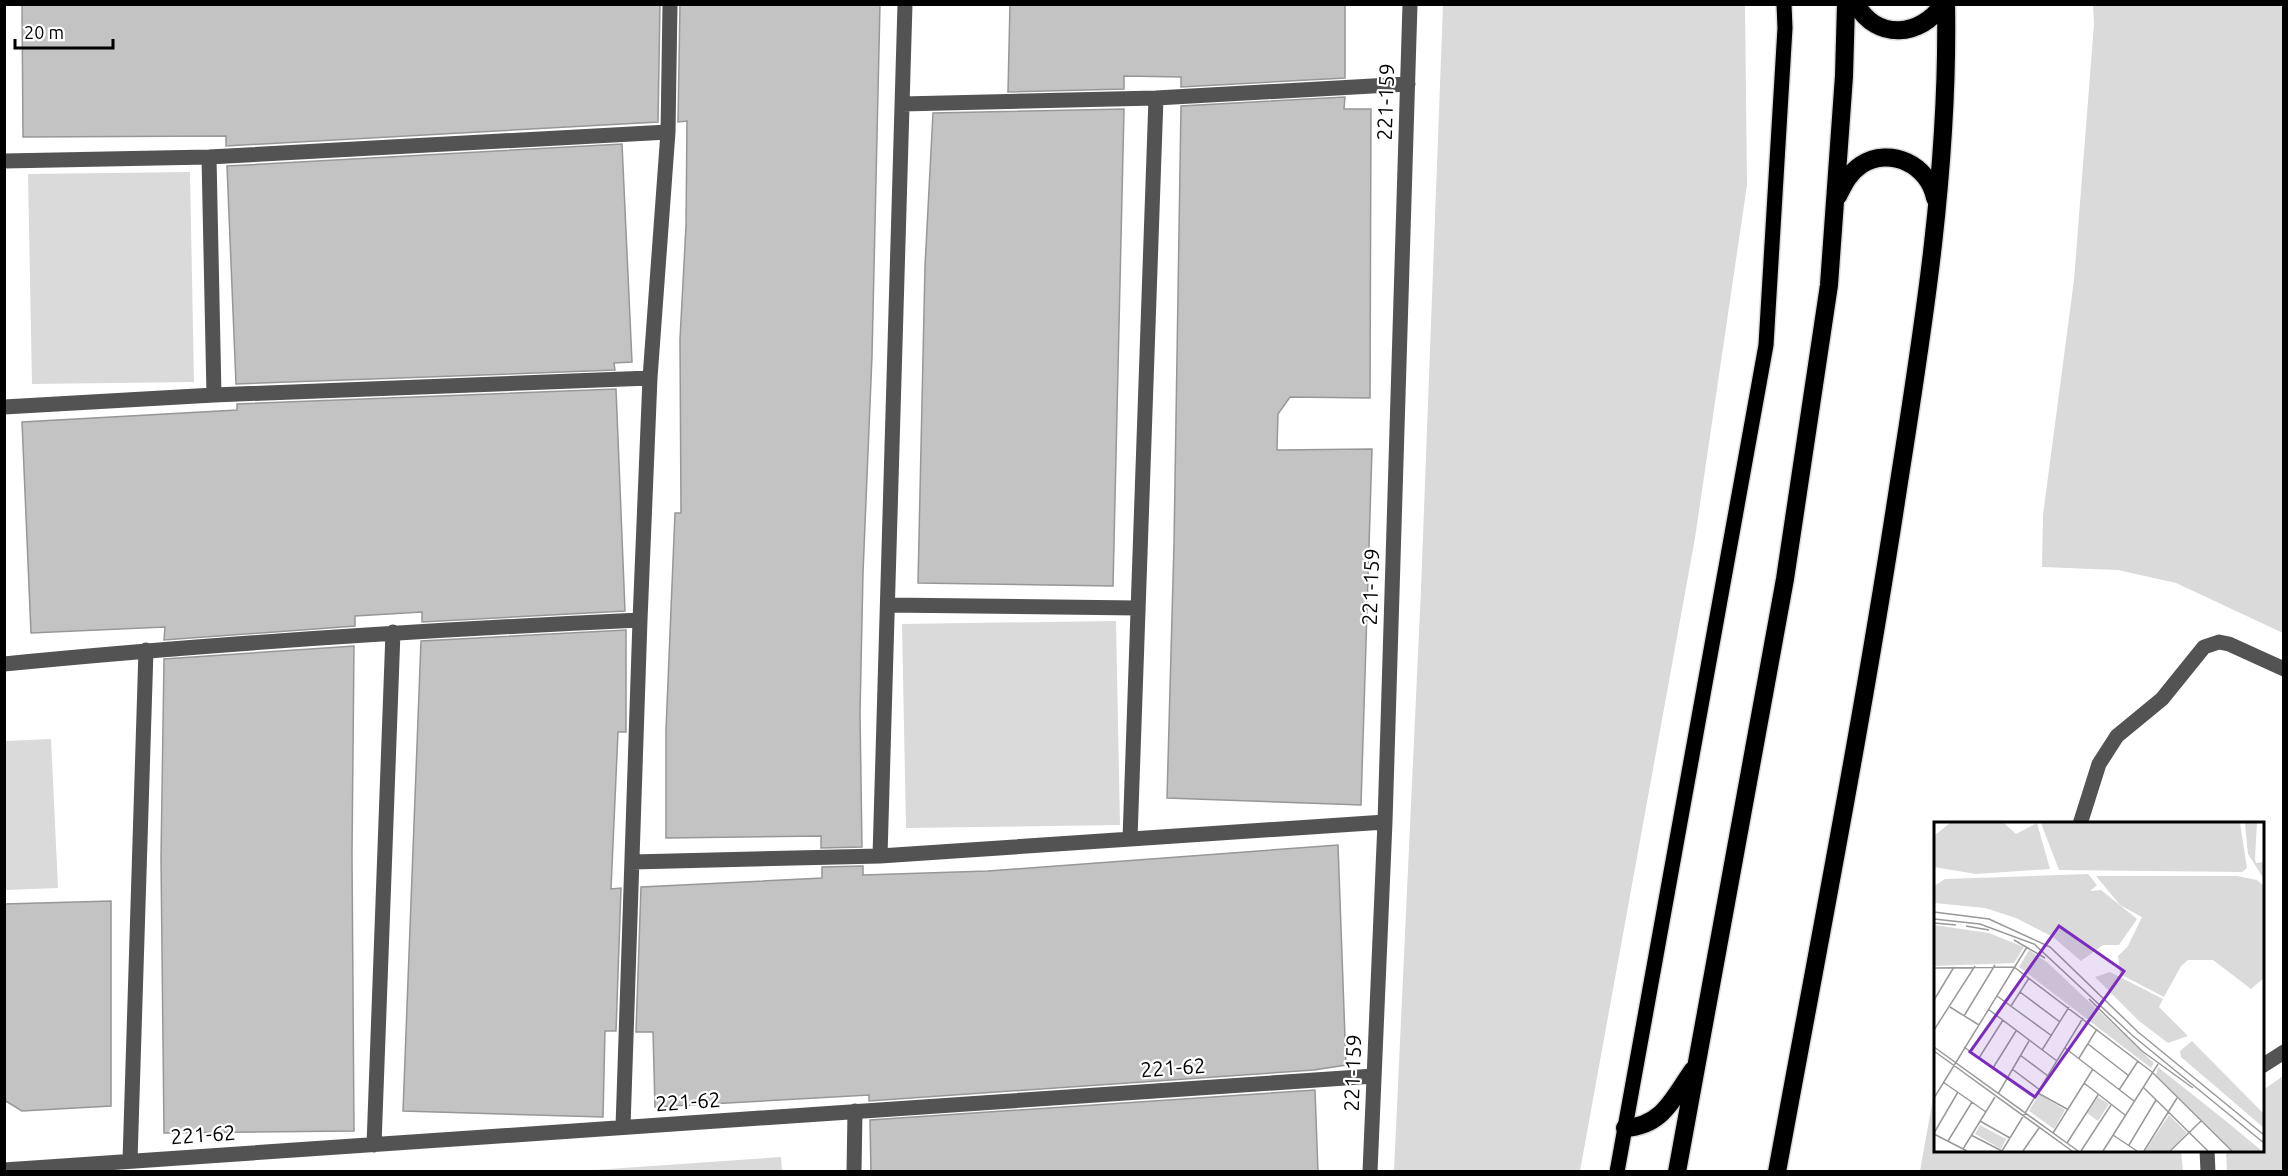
<svg xmlns="http://www.w3.org/2000/svg" width="2288" height="1176" font-family="Ubuntu,sans-serif">
	<rect width="100%" height="100%" fill="#fff"/>
	<path fill="#dadada" d="M 1443,5 L 1745,5 L 1747,185 L 1695,538 L 1580,1171 L 1394,1171 L 1421,589 Z
		M 2093,5 L 2283,5 L 2283,633 L 2176,583 L 2118,570 L 2042,567 L 2043,515 L 2074,280 L 2094,24 Z
		M 190,172 L 194,382 L 32,384 L 28,174 Z
		M 1116,621 L 1120,825 L 906,828 L 902,624 Z
		M 51,739 L 58,888 L 5,890 L 5,741 Z
		M 2283,1076 L 2283,1171 L 2227,1171 L 2226,1151 L 2262,1150 L 2263,1090 Z
		M 1935,1087 L 1936,1150 L 2181,1151 L 2183,1171 L 1920,1171 Z
		M 781,1157 L 782,1171 L 580,1171 Z"/>
	<path fill="#c3c3c3" stroke="#979797" stroke-width="1.5" d="M 22,4 L 660,4 L 658,122 L 226,146 L 226,136 L 23,137 Z
		M 680,4 L 880,4 L 872,356 L 863,573 L 860,713 L 862,847 L 821,848 L 821,836 L 666,838 L 666,730 L 675,513 L 681,513 L 680,339 L 686,226 L 687,121 L 678,122 Z
		M 1010,4 L 1345,4 L 1345,78 L 1181,87 L 1181,77 L 1124,76 L 1124,89 L 1008,92 Z
		M 1345,97 L 1344,109 L 1371,109 L 1370,398 L 1290,397 L 1278,414 L 1277,450 L 1372,449 L 1361,805 L 1167,798 L 1174,544 L 1181,106 Z
		M 1124,109 L 1113,586 L 918,583 L 925,266 L 933,113 Z
		M 622,144 L 632,362 L 614,363 L 615,370 L 236,384 L 227,166 Z
		M 616,389 L 625,611 L 422,622 L 422,612 L 355,616 L 355,626 L 164,640 L 165,627 L 31,633 L 22,422 L 237,410 L 237,404 Z
		M 626,630 L 626,732 L 618,732 L 611,889 L 621,888 L 616,1031 L 605,1031 L 603,1117 L 403,1111 L 421,641 Z
		M 354,646 L 352,854 L 354,1131 L 164,1133 L 161,858 L 164,659 Z
		M 1338,845 L 1346,1065 L 1314,1070 L 869,1101 L 869,1095 L 655,1107 L 653,1032 L 636,1032 L 641,887 L 822,878 L 822,867 L 863,866 L 863,875 L 988,871 Z
		M 111,901 L 111,1106 L 22,1111 L 4,1100 L 4,904 Z
		M 1315,1090 L 1318,1172 L 871,1172 L 870,1120 Z"/>
	<g fill="none" stroke-linecap="round" stroke-linejoin="round">
		<defs>
			<path id="major" d="M 1617,1172 L 1766,345 L 1785,28 L 1784,4"/>
			<path id="highway" d="M 1856,4 C 1877,41 1921,37 1943,4
				M 1838,196 C 1844,184 1849,173 1861,165 C 1890,146 1929,165 1935,198
				M 1625,1128 C 1663,1126 1673,1098 1693,1070
				M 1677,1172 L 1785,579 L 1829,285 L 1844,76 L 1846,4
				M 1777,1172 C 1819,942 1864,713 1899,482 C 1924,324 1949,165 1946,4"/>
		</defs>
		<use href="#major" stroke="#dbdbdb" stroke-width="18"/>
		<use href="#highway" stroke="#dbdbdb" stroke-width="21"/>
		<path stroke="#535353" stroke-width="15" d="M 902,104 L 1156,98 L 1408,84
			M 209,157 L 214,395
			M 4,161 L 209,157 L 668,132
			M 4,407 L 214,395 L 650,378
			M 888,605 L 1138,608
			M 4,664 C 216,643 428,630 640,620
			M 2080,824 L 2099,764 L 2117,736 L 2162,699 L 2204,647 L 2219,642 L 2229,644 L 2284,669
			M 1130,839 L 1156,98
			M 880,856 L 905,4
			M 632,862 L 880,856 L 1385,822
			M 2262,1066 L 2284,1052
			M 623,1127 L 640,620 L 650,378 L 668,132 L 670,4
			M 374,1145 L 393,632
			M 2207,1150 L 2208,1172
			M 130,1161 L 146,650
			M 4,1170 L 1374,1076
			M 854,1172 L 855,1111
			M 1370,1172 L 1385,822 L 1410,4"/>
		<use href="#major" stroke="#000" stroke-width="15"/>
		<use href="#highway" stroke="#000" stroke-width="18"/>
	</g>
	<g text-anchor="middle" stroke-width="4.5" stroke-linejoin="round" paint-order="stroke">
		<g font-size="21" fill="#000" stroke="#fff">
			<text transform="translate(1386 102) rotate(-88)" y="7">221-159</text>
			<text transform="translate(1371 587) rotate(-88)" y="7">221-159</text>
			<text transform="translate(1173 1068) rotate(-4)" y="7">221-62</text>
			<text transform="translate(1353 1073) rotate(-88)" y="7">221-159</text>
			<text transform="translate(688 1102) rotate(-4)" y="7">221-62</text>
			<text transform="translate(203 1135) rotate(-4)" y="7">221-62</text>
		</g>
	</g>
	<g transform="translate(1934 822)">
		<rect width="330" height="330" fill="#fff"/>
		<path d="M 16,1 L 70,1 L 82,12 L 103,1 L 116,47 L 42,52 L 0,45 L 0,14 ZM 107,1 L 306,1 L 313,46 L 308,50 L 125,48 ZM 311,1 L 323,1 L 321,37 L 322,41 L 330,40 L 330,57 L 314,32 ZM 154,52 L 163,63 L 156,69 L 167,68 L 203,97 L 185,123 L 169,123 L 147,139 L 119,115 L 82,96 L 51,86 L 0,81 L 0,64 L 11,57 ZM 162,54 L 303,54 L 323,58 L 330,64 L 330,156 L 317,167 L 279,138 L 254,138 L 247,144 L 230,175 L 186,152 L 184,134 L 194,124 L 208,95 L 186,83 ZM 0,103 L 55,111 L 90,125 L 80,141 L 0,144 ZM 95,128 L 114,141 L 220,241 L 217,246 L 85,145 ZM 176,150 L 229,177 L 225,185 L 254,214 L 234,221 L 205,199 L 161,155 ZM 258,219 L 330,292 L 330,306 L 247,235 L 246,229 ZM 224,245 L 293,300 L 328,329 L 299,329 L 222,253 ZM 105,272 L 131,288 L 120,307 L 95,289 ZM 164,275 L 175,282 L 164,299 L 153,291 ZM 235,293 L 253,311 L 235,329 L 211,329 ZM 46,303 L 72,317 L 67,327 L 41,312 Z" fill="#dadada"/>
		<path fill="none" stroke="#999" stroke-width="1.5" d="M 0,90 L 55,97 L 116,125 L 204,210 L 330,313M 0,97 L 46,102 L 100,122 L 199,214 L 330,321M 0,101 L 22,103M 32,104 L 55,108M 80,118 L 111,136M 0,146 L 80,145 L 218,250 L 298,329M 86,170 L 126,200M 63,174 L 118,214M 155,177 L 208,229 L 259,266M 0,178 L 20,145M 77,184 L 95,156M 16,185 L 45,203M 54,187 L 123,239M 30,194 L 61,143M 0,208 L 41,144M 154,222 L 195,254M 0,225 L 144,329M 30,225 L 73,256M 131,226 L 200,279M 108,228 L 135,185M 0,229 L 138,329M 86,233 L 114,254M 45,236 L 69,198M 145,236 L 163,207M 59,246 L 82,209M 78,247 L 106,268M 9,260 L 52,290M 150,261 L 191,293M 209,265 L 274,329M 185,268 L 204,239M 104,271 L 133,287M 64,272 L 95,219M 0,276 L 93,125M 46,299 L 76,316M 0,311 L 24,270M 119,311 L 159,247M 0,312 L 33,329M 37,313 L 68,329M 179,313 L 203,329M 14,319 L 38,280M 133,321 L 164,273M 195,323 L 222,278M 29,327 L 61,275M 68,329 L 149,196M 89,329 L 105,306M 147,329 L 177,283M 169,329 L 224,242M 210,329 L 243,276M 236,329 L 267,299"/>
		<path fill="#7b2cbf" fill-opacity="0.15" stroke="#7b2cbf" stroke-width="3" d="M 125,104 L 190,149 L 101,275 L 36,230 Z"/>
		<rect width="330" height="330" fill="none" stroke="#000" stroke-width="3"/>
	</g>
	<rect width="2288" height="1176" fill="none" stroke="#000000" stroke-width="12"/>
	<path d="M15 39v9h98v-9" fill="none" stroke="#000000" stroke-width="3"/>
	<text x="24" y="39" font-size="18" fill="#000000" stroke="#ffffff" stroke-width="4.5" paint-order="stroke">20 m</text>
</svg>
